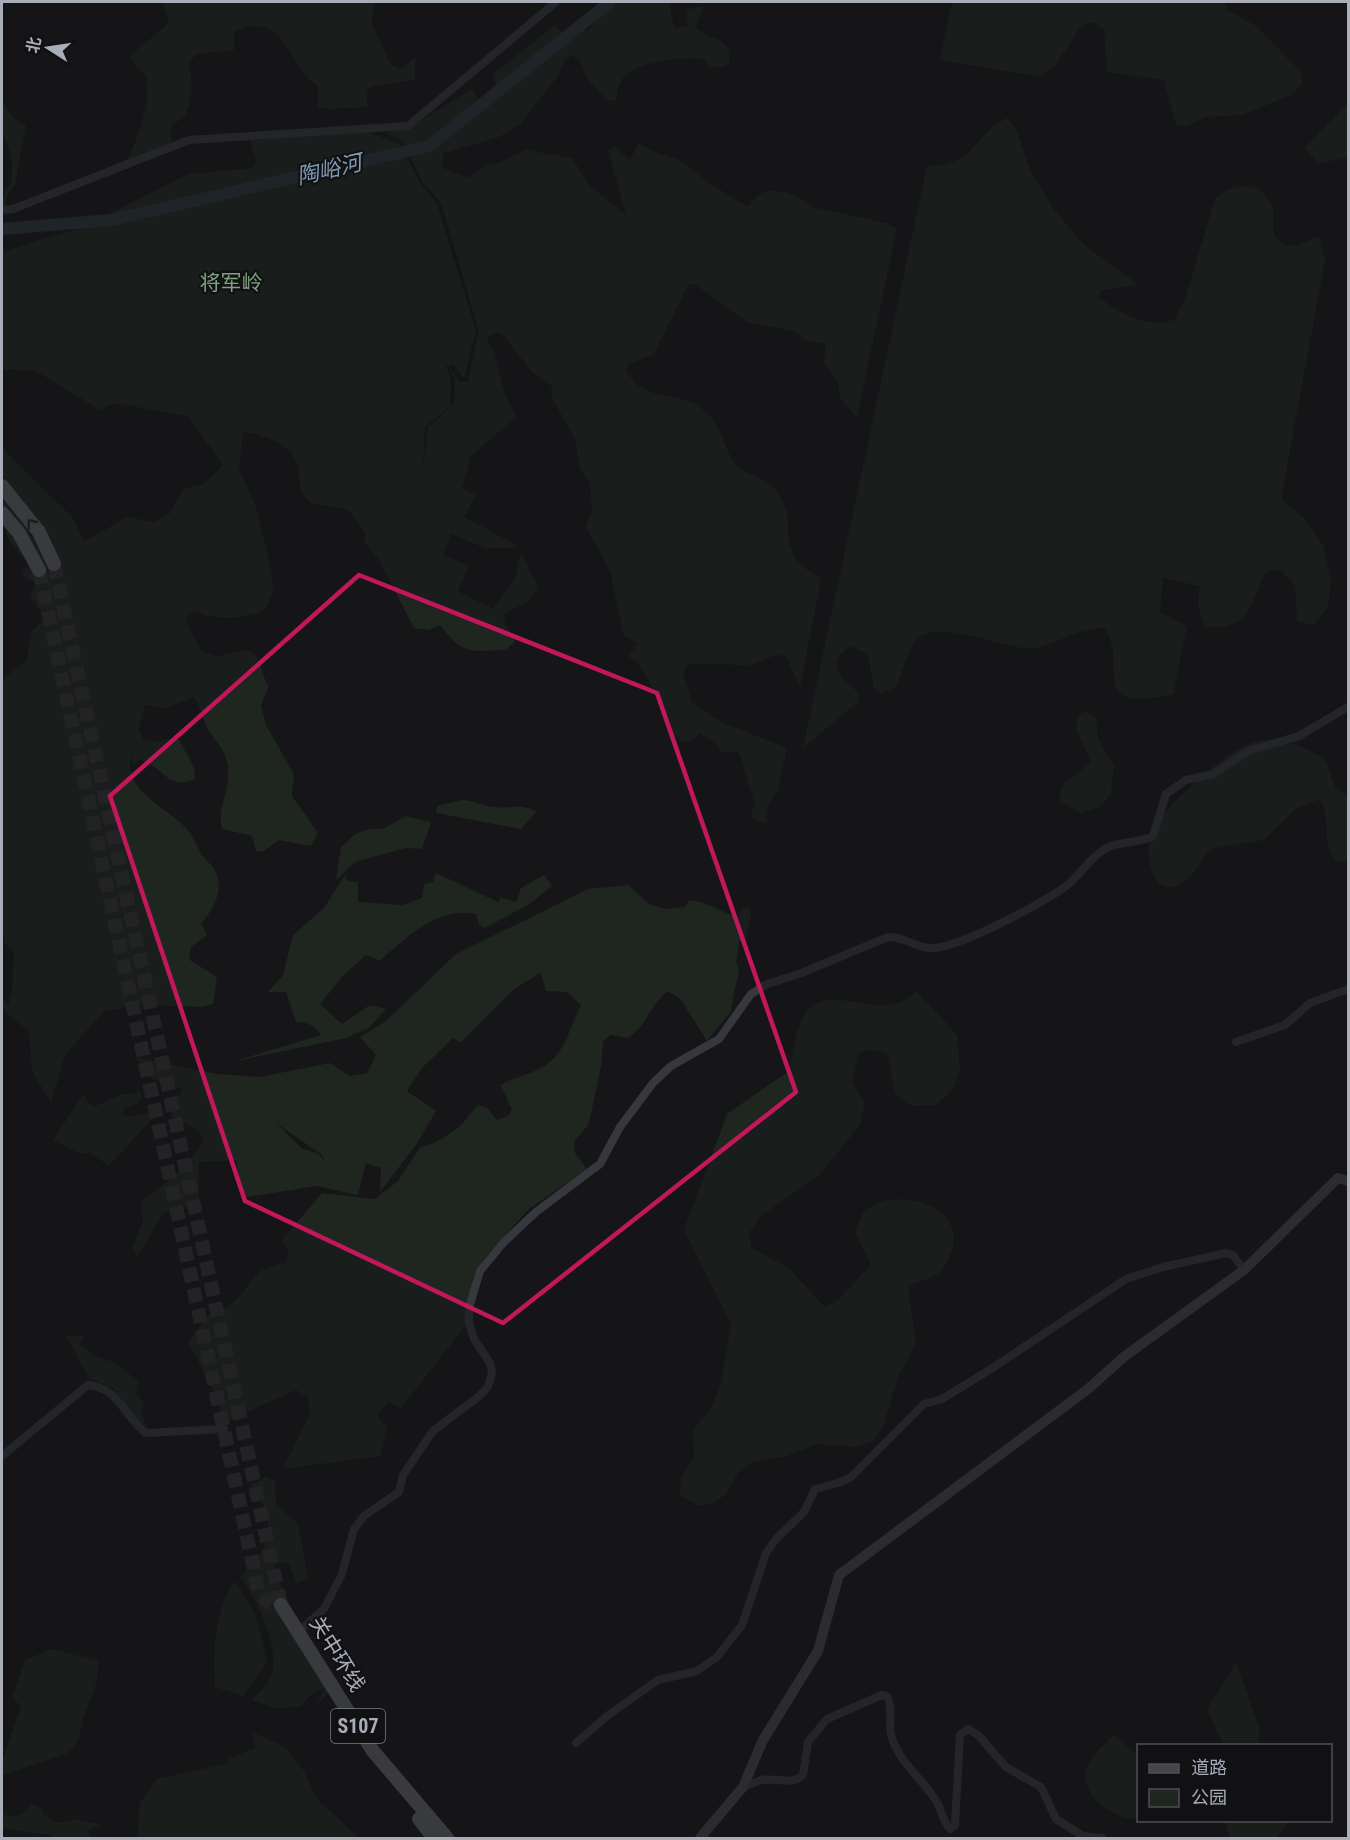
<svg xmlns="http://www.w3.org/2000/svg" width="1350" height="1840" font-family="'Roboto Condensed','Noto Sans SC',sans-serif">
	<rect width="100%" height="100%" fill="#161618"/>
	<path fill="#1e261f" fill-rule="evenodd" d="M 162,2 L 374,2 L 372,24 L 391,65 L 401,69 L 415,58 L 415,80 L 371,86 L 367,93 L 367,107 L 328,109 L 318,107 L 318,86 C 286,66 287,8 234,32 L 234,50 L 196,54 L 189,63 C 192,78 194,103 184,116 C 180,122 172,121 171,130 C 170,137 173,141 170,149 L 125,166 L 140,130 L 148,98 L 146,75 L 137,68 L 130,56 C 137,49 166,27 169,22 Z
		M 611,2 L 669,2 L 674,28 L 688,26 L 686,10 L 703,6 L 696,28 C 711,42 734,37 729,64 L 719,68 L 709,66 L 705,59 C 685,57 632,61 621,81 C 618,86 617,94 616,100 L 608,101 L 587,79 L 582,64 L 573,55 L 565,60 L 557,77 L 521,123 L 499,137 L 444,153 L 441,167 L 467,178 L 487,164 L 494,165 L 526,150 L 572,158 L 590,186 L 626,215 L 608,150 L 615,147 L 630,160 L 638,143 L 655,152 L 681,161 L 709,183 L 748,207 C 752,202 756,196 762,193 C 776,187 803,196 812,207 L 886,223 L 897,228 L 857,417 L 840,398 L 838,383 L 824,363 L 826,344 L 807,341 L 794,331 L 747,322 L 695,284 L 688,285 L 653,355 L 628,364 L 626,372 C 631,377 636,385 642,388 C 659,398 682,395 698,406 C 728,426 719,447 738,466 C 748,476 766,477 776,490 C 804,527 767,547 820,578 L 823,569 L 800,687 L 787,658 L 779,654 L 749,665 L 688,664 L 683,672 L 692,703 L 721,722 L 787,748 L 778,791 L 768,805 L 766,823 L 754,820 L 751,813 L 755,805 L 739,752 L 722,752 L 714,742 L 700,733 C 672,762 662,707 655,688 L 652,687 L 638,662 L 629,657 L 630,651 L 635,649 L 637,643 L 624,636 L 610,571 L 586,527 L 592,511 L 590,482 L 580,469 L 575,439 L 551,396 L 552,386 L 531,371 L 505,337 L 499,333 L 491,334 L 487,340 L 493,349 L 503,389 L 516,417 L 471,456 L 462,488 L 476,495 L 464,517 L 513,543 L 517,548 L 485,548 L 451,534 L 443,555 L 469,566 L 458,591 L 493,609 L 515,578 L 521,553 L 538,587 L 527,602 L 505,613 L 504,621 L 515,641 L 506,650 C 468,651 464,656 440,625 L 428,630 L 414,628 L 379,560 L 364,541 L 365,533 C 360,525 353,512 344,509 C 333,505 315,508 306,498 C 298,489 300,478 298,467 C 292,443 264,435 243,432 L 239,468 L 256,507 L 272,574 L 273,591 L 265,610 C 239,620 219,621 194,611 L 186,617 L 192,636 L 203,652 C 207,653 213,656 217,656 C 231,656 249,642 258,659 C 263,668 262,677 269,686 L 261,705 L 266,725 L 294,774 L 292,796 L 318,833 L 311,846 L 279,840 L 264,851 L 256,852 L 252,836 L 222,829 C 217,810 227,797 228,778 C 230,747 215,746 205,723 C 201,714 200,706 194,697 L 165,708 L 145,705 L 139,730 L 144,740 C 158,743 167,737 179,740 L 194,767 L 195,779 C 166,791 163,765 140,760 L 133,764 L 131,755 C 124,790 160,804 183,825 C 191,832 195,842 200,851 C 202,857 208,861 212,866 C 227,886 215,907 201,924 L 207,935 L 191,947 L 189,959 C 196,966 207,968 217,978 L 213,1004 L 202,1007 L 140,1005 L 104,1011 L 65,1055 L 51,1103 L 32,1071 L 29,1031 L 2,1009 L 2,998 L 8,1005 L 12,993 L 14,953 L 2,940 L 5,937 L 2,937 L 2,680 L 26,661 L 32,631 L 45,618 L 30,596 L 36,584 L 24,576 L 22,570 L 33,564 C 7,545 2,532 2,500 L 8,502 L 43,553 L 53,543 L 36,517 L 2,476 L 2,448 L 73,518 L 84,542 L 127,517 L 154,522 L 170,513 L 183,489 L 204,484 L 223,465 L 188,416 L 114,403 L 100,410 L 36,371 L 2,369 L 2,252 L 83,227 L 189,174 L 253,168 L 256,161 L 250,141 L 291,135 L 368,132 L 400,144 L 420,183 L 437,204 L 476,331 L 464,378 L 453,365 L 446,366 L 451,379 L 450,406 L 425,427 L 423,466 L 428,428 L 454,403 L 455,379 L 449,368 L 460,382 L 468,382 L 479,331 L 441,203 L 422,181 L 403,142 L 386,133 L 422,120 L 473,88 L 479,103 L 486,103 L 499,91 L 492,75 L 555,25 L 563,34 L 588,31 Z
		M 952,2 L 1225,2 L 1227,10 L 1256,26 L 1301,72 L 1302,84 L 1291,95 L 1242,115 L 1206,117 L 1184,127 L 1176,125 L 1164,80 L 1107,72 L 1104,30 L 1094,22 L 1082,25 L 1055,66 L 1038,76 L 940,60 Z
		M 2,103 L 14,118 L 26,126 L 15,184 L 7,197 L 2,218 L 2,197 L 11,182 L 12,165 L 9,147 L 2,133 Z
		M 1348,103 L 1348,158 L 1318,163 L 1305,148 Z
		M 1007,118 L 1016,128 L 1029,168 L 1053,208 L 1084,245 L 1139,285 L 1101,290 L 1098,297 C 1121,314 1145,328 1174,320 L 1185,299 L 1215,199 C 1231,183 1258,180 1270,202 C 1278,214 1266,236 1283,244 C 1295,249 1308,240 1319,236 L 1325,260 L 1281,499 L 1304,518 L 1323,545 L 1331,578 L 1328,608 L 1313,625 L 1297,621 L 1295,586 L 1280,569 L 1266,572 C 1250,605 1247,633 1205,626 L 1198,607 L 1200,586 L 1163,578 L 1160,612 L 1187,627 L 1173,694 C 1082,714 1131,663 1104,628 C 1078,627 1059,644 1034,648 C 1006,652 934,613 914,643 C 906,655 902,673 897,686 L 880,694 L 874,688 L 868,655 L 851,646 C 824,662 841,678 858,692 L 859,701 L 803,748 L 927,166 C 978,165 971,136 1007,118 Z
		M 1085,711 L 1096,717 L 1098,738 L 1114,766 L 1111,794 L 1100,807 L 1080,813 L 1062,802 L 1059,793 L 1064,784 L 1091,762 L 1076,729 L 1078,716 Z
		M 1260,740 L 1295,744 L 1325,758 L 1335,787 L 1348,797 L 1348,858 L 1344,862 L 1335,860 C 1321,843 1332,818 1320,799 L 1297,808 L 1264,840 L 1210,849 C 1201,861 1194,877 1180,884 C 1151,899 1145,854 1151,835 C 1159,811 1213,765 1235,751 C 1242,746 1252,743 1260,740 Z
		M 461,800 C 474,800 482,806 494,807 C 509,809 524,803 536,812 L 521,829 L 436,813 L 437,806 Z
		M 406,816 L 431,822 L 422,849 L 406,848 L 355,862 L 336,880 L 341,847 L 355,834 L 369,829 L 383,829 Z
		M 436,873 L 498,902 L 501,897 L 516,902 L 521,888 L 544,875 L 552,886 L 528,905 L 484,928 L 479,924 L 476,914 C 439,906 405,938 380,961 L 366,955 L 342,977 L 320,1004 L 342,1024 L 370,1005 L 386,1009 L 369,1028 L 346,1038 L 232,1062 L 321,1035 C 315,1025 307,1022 296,1022 L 286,992 L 268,992 L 283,975 L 293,935 L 324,908 L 345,875 L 347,881 L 358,882 L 358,902 L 403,905 L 422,898 L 424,884 L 433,882 Z
		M 628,885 L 649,904 L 666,909 L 685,907 L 689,900 L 704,903 L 738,918 L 742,908 L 750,907 L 751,914 L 746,940 L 739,941 L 736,962 L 739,970 L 730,1013 L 707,1041 L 681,1000 L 668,991 C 649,1005 647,1027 627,1038 L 611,1035 L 603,1041 L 601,1067 L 590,1118 L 588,1125 L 574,1142 L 575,1153 L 587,1169 L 529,1209 L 484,1259 L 474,1275 L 466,1325 L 401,1408 L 389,1402 L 377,1415 L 387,1428 L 380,1456 L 283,1469 L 310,1414 L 308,1397 L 296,1390 L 221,1424 L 219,1402 L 188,1341 L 208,1316 L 227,1307 L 238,1298 L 261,1270 L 287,1262 L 288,1249 L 281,1241 L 322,1193 L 375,1199 L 398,1181 L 420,1147 C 431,1147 454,1132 462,1124 C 468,1118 471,1111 478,1105 L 487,1108 L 497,1120 L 509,1115 L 512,1109 L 500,1085 C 513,1078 528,1075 541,1068 C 565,1056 569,1028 581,1005 L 567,992 L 546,991 L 541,974 L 534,973 L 537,975 L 514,989 L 460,1043 L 453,1038 L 422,1068 L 407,1091 L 436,1111 L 416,1145 L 380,1192 L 381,1168 L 366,1163 L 358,1195 L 316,1186 L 242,1198 L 236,1160 L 202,1162 L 199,1163 L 199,1201 L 164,1213 L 137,1256 L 133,1247 L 143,1221 L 141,1202 C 159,1189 198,1159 203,1138 L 198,1131 L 172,1116 L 170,1101 L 180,1095 L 182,1088 C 159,1084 145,1079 136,1057 L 217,1074 L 259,1077 L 330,1063 L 350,1076 L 367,1073 L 376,1055 L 360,1037 L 386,1021 L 456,954 L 588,889 ZM 276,1123 L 322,1155 L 324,1161 L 319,1154 L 301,1148 Z
		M 917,991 L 957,1035 L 960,1070 L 953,1089 L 936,1105 L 913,1106 L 895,1094 L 887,1053 L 868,1049 L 858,1055 L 852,1083 L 865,1102 L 860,1125 L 819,1175 L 761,1216 L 749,1233 L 751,1247 L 788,1268 L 825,1307 L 836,1302 L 871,1265 L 855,1232 C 858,1225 860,1216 865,1211 C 899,1182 976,1210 948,1259 C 946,1264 943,1271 938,1274 C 929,1279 918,1281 908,1286 L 916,1343 L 898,1377 L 883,1427 L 873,1441 L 858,1447 L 817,1444 L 787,1456 L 754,1461 L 739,1471 L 726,1494 L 714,1503 L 700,1506 L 680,1495 L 681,1478 L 694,1457 L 693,1429 L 711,1409 L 721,1384 L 731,1324 L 684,1230 L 727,1114 L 789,1071 C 793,1054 795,1032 803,1017 C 819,984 862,1009 889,1005 C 900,1004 908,998 917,991 Z
		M 139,1091 L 142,1097 L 137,1104 L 124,1108 L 122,1115 L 128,1117 L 159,1111 L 109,1166 L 89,1152 L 81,1154 L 53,1140 L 83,1095 L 93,1107 L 123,1094 L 133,1094 Z
		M 66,1336 L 85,1336 L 80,1344 L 96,1357 L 114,1362 L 139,1382 L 136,1394 L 145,1404 L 141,1412 L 147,1428 L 142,1426 L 114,1389 L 89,1378 Z
		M 266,1477 L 275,1481 L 276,1504 L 298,1524 L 308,1578 L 297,1584 L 288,1562 L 273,1565 L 293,1616 L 332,1689 L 316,1706 L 326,1687 L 312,1694 L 300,1707 L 276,1708 L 251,1700 C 257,1694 266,1687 270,1679 C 283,1651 257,1599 240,1576 C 272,1552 278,1516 250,1486 Z
		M 234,1581 L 255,1613 L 267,1662 L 243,1696 L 215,1687 C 213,1650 214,1614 234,1581 Z
		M 52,1649 L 98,1661 C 100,1683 90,1697 84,1717 C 81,1726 80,1741 73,1749 C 73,1749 65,1754 65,1754 L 2,1775 L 2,1757 L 4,1757 L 21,1706 L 12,1698 L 25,1660 Z
		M 1236,1663 L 1260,1729 L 1258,1745 L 1223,1745 L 1207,1709 Z
		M 252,1732 L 285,1747 L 304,1771 L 317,1799 L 359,1838 L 137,1838 L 140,1803 L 157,1779 L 226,1764 L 230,1758 L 255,1748 Z
		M 1114,1735 L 1138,1756 L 1138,1818 C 1117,1822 1080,1795 1086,1772 C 1089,1756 1104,1746 1114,1735 Z
		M 32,1804 L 41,1808 L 45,1816 L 56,1823 L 77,1819 L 102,1825 L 88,1830 L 90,1838 L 54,1838 L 50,1835 L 2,1828 L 2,1814 C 17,1818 22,1816 32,1804 Z
		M 1225,1821 L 1225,1820 L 1288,1821 L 1277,1838 L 1230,1838 Z"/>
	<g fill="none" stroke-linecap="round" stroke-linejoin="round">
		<path stroke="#2c353c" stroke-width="12" d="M 2,229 L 112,220 L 429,146 L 610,2"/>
		<path stroke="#333438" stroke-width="14" stroke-dasharray="14 7" stroke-linecap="butt" d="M 54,564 L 281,1605
			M 39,570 L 259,1593 L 276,1609"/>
		<path stroke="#37383d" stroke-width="8" d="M 2,210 L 13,209 L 189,140 L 408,126 L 556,2
			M 1236,1042 L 1285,1025 L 1310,1003 L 1348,989
			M 2,1456 L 88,1385 C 119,1387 124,1417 146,1433 L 224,1429
			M 298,1632 L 324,1609 L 342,1574 L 354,1529 L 364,1516 L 399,1492 L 403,1475 L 433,1431 L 478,1397 L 488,1387 L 492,1373 L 490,1363 L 474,1339 L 469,1323 L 469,1308 L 480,1271 L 504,1242 L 536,1212 L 600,1164 L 620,1127 L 653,1083 L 671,1066 L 719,1039 L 751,994 L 767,984 L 799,974 L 888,937 C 907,937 915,948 931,948 C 958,949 1042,903 1065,887 C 1080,876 1088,859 1105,849 C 1120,840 1138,844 1153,836 L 1166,794 L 1186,780 L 1214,774 L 1248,751 L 1299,736 L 1348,707
			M 576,1743 L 607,1716 L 658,1680 L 697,1671 L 717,1657 L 742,1625 L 766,1553 L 776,1539 L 804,1512 L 815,1489 L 838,1483 L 851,1477 L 924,1404 L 942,1399 L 991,1369 L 1126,1279 L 1163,1267 L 1226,1253 L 1233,1255 L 1244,1270
			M 743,1787 C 749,1785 755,1782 761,1780 C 775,1777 792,1786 803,1775 L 808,1742 L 827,1719 L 882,1695 L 887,1696 C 894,1710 887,1723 892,1738 C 900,1764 925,1781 938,1804 C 942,1813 943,1822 950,1829 L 955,1825 L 960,1735 L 968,1729 L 978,1735 L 1006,1767 L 1041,1787 L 1056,1819 L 1083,1836 L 1102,1838"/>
		<path stroke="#45474d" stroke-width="10" d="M 700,1838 L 743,1787 L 763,1740 L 818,1651 L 839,1575 L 1088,1389 L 1125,1356 L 1244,1270 L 1338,1178 L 1348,1181"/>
		<path stroke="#63666e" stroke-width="14" d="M 2,486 L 39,532 L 54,564
			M 2,513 L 19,533 L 39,570
			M 281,1605 L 373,1751 L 447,1838
			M 419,1819 L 434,1838"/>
	</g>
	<defs><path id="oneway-chevron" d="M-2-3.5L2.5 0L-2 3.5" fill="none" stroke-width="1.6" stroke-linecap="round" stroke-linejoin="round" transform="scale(1.5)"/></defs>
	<use stroke="#26262a" href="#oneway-chevron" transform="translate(31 523) rotate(-129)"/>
	<path d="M0 0H1350V1840H0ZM 359,575 L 657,693 L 796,1092 L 503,1323 L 245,1201 L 110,796 Z" fill="#161618" fill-opacity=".55" fill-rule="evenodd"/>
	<path fill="none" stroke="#c2185b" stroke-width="4.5" stroke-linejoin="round" d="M 359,575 L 657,693 L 796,1092 L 503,1323 L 245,1201 L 110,796 Z"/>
	<g text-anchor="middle" stroke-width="4.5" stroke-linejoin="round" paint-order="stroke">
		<rect fill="#111113" stroke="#7b7e86" stroke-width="1.5" x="331" y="1709" width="54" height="34" rx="4.5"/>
		<g font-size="20" font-weight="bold" fill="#a8adb8">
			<text x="358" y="1733">S107</text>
		</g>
		<g font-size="21" fill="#7fa381" stroke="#111113">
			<text x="231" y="290">将军岭</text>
		</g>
		<g font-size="21" fill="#a8adb8" stroke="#111113">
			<text transform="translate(337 1654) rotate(58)" y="7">关中环线</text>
		</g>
		<g font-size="22" font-style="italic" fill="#7f9bb3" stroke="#111113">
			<text transform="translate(329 169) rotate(-13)" y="8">陶峪河</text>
		</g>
	</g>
	<rect width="1350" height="1840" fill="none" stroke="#a8adb8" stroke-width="6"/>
	<rect x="1137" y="1744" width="195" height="78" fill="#111113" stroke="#4d4f55" stroke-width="1.5"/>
	<rect x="1149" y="1764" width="30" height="9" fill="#45474d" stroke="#4d4f55" stroke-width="1.5"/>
	<text x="1191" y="1774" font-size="18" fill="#a8adb8">道路</text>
	<rect x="1149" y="1789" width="30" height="18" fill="#1e261f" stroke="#4d4f55" stroke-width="1.5"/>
	<text x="1191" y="1804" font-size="18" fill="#a8adb8">公园</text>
	<g transform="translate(48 48) rotate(282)" stroke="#111113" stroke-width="4.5" paint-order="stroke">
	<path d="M0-4.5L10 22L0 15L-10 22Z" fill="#a8adb8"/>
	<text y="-9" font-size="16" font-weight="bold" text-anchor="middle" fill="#a8adb8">北</text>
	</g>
</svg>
